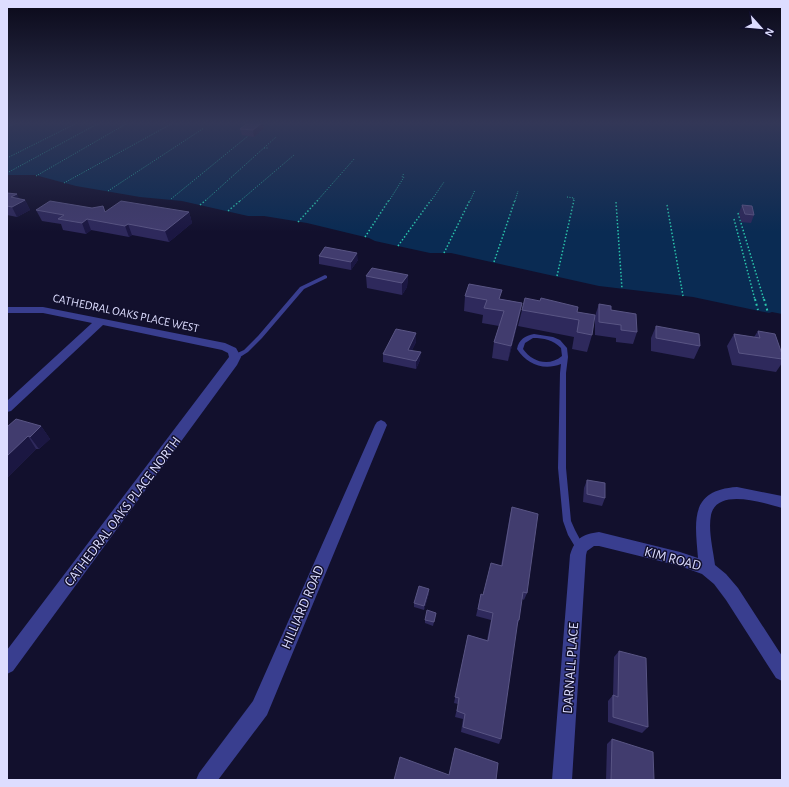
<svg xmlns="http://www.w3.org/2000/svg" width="789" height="787" font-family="'Alegreya Sans',sans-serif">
	<rect width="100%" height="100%" fill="#12102d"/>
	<path fill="#0a2b53" d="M 7,122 L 782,122 L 782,314 L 772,312 L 769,313 L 693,297 L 599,286 L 451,253 L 430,253 L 375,241 L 369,238 L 307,223 L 264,216 L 248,216 L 182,201 L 140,197 L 76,186 L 35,175 L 7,175 Z"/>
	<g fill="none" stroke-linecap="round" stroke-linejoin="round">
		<path stroke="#2ac6ad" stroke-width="1" stroke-dasharray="1 1.5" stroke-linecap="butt" d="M 7,127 L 20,122
			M 264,148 L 269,148
			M 7,158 L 79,122
			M 7,173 L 101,122
			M 36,176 L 126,124
			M 64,183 L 173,123 L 177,124
			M 108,191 L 204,128
			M 567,197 L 574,198 L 573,201
			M 171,199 L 248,136
			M 205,201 L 276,137
			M 240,201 L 294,155
			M 317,201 L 355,158
			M 389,201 L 404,177 L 402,177 L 404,173
			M 431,201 L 444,182
			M 470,201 L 475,190
			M 515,201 L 518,191"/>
		<path stroke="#2ac6ad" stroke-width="1.5" stroke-dasharray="1.5 2" stroke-linecap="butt" d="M 616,202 L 622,289
			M 200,205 L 206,200
			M 667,205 L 683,296
			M 228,211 L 241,200
			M 738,213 L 764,300
			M 734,219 L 755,300
			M 298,222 L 318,200
			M 365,237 L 389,200
			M 398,246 L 431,200
			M 444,253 L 470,200
			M 494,262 L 515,200
			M 557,276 L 574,200"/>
		<path stroke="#2ac6ad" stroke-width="2" stroke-dasharray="2 3" stroke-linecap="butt" d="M 755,299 L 758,310
			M 764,299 L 768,313"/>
		<path fill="#393e8f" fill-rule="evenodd" d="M 325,275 L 327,276 L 327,278 L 304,289 L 262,338 L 248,352 L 237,359 L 233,359 L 232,357 L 233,355 L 244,350 L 258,336 L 300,287 Z
			M 534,334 L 553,337 L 560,340 L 567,348 L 568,357 L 566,373 L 566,468 L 571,521 L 575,530 L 584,547 L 583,550 L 580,551 L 577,550 L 568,535 L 563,521 L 558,468 L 560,373 L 561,364 C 543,371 527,364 517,349 C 519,339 525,336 534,334 ZM 533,338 C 544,338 553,340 561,348 L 562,356 C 549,367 532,362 523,349 L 525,343 Z"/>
		<path fill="#393e8f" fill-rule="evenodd" d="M 7,307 L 43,307 L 225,343 L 236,348 L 241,357 L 237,365 L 13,671 L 7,674 L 7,650 L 229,357 L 228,353 L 222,350 L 103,325 L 11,411 L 7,412 L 7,401 L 92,323 L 43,313 L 7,313 Z
			M 381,420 L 385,422 L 387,425 L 267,715 L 218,780 L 196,780 L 199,773 L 253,701 L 375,425 L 377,422 Z
			M 737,487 L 782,496 L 782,508 C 764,503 717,487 711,515 C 708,531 713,549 715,565 L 726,574 L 738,588 L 782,656 L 782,681 L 776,678 L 726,600 L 714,584 L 702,574 L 680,566 L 599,546 L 594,546 L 587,551 L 586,555 L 572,780 L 552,780 L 570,555 C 575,539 582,534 599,532 L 680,552 L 698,558 C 695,521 689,490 737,487 Z"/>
	</g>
	<path fill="#2e295c" d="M 263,122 L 264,128 L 254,137 L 242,135 L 240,129 Z
		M 7,193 L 19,199 L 25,200 L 30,210 L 17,217 L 7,215 Z
		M 742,205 L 754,215 L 751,223 L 741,222 L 739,213 Z
		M 36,210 L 105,212 L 189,212 L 192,223 L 169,242 L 132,235 L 129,237 L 91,230 L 86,234 L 63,230 L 61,224 L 42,221 Z
		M 319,256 L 358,260 L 351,270 L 319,264 Z
		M 408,275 L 407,287 L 402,295 L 367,288 L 366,276 Z
		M 465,296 L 501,299 L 522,303 L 519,318 L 508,361 L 492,358 L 494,342 L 499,326 L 482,323 L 483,315 L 464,311 Z
		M 599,304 L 611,310 L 637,332 L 633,344 L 616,342 L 616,338 L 595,335 L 595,316 Z
		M 522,310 L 577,312 L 592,335 L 587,352 L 572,349 L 574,337 L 518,326 Z
		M 656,326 L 700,346 L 694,359 L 651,351 L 651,338 Z
		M 758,331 L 782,354 L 782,363 L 776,372 L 732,365 L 727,346 L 734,334 L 754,337 Z
		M 416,333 L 416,342 L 412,350 L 420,360 L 416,369 L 383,362 L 383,354 Z
		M 41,426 L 50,439 L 39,449 L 36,449 L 8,477 L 7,477 L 7,427 Z
		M 587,480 L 605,498 L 602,506 L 583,502 L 584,488 Z
		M 512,507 L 527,593 L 524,600 L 522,599 L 519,620 L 517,626 L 501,739 L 499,744 L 461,732 L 463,719 L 455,717 L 458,704 L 454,703 L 468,635 L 487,640 L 491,620 L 476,616 L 481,594 L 483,595 L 501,566 L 510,515 Z
		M 429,589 L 429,593 L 424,610 L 414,607 L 414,603 Z
		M 436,613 L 433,626 L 425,623 L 425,620 Z
		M 619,651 L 648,727 L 642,733 L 608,722 L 608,701 L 613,695 L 614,657 Z
		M 612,739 L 654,780 L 606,780 L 607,744 Z"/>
	<path fill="#1b1742" d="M 263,122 L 264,128 L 254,137 L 253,130 Z
		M 17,194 L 21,203 L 25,200 L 30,210 L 17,217 L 12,207 L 11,197 Z
		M 189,212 L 192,223 L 169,242 L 165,231 Z
		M 87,219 L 91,230 L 86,234 L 82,223 Z
		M 128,224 L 132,235 L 129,237 L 125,226 Z
		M 357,253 L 358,260 L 351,270 L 351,262 Z
		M 408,275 L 407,287 L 402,295 L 402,283 Z
		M 522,303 L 519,318 L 508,361 L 511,346 Z
		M 416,333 L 416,342 L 408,358 L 408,350 Z
		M 421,352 L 420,360 L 416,369 L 416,361 Z
		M 41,426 L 50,439 L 39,449 L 30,437 Z
		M 28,436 L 36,449 L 8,477 L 7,476 L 7,456 Z
		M 429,589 L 429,593 L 424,610 L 424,606 Z"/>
	<path fill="#413c6e" stroke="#595584" d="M 249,122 L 263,122 L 253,130 L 240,129 Z
		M 7,193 L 17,194 L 11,197 L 25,200 L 12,207 L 7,206 Z
		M 50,201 L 92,208 L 103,206 L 105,212 L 121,201 L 189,212 L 165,231 L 128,224 L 125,226 L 87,219 L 82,223 L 58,219 L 64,215 L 36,210 Z
		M 742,205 L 752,206 L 754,215 L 745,214 Z
		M 325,247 L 357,253 L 351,262 L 319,256 Z
		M 372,268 L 408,275 L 402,283 L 366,276 Z
		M 469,284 L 502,290 L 499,299 L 522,303 L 511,346 L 494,342 L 504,311 L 484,308 L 487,300 L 465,296 Z
		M 525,298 L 540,301 L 541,298 L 578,307 L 577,312 L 595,315 L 592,335 L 577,332 L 579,320 L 522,310 Z
		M 599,304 L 611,306 L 611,310 L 636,314 L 637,332 L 621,330 L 621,325 L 599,322 Z
		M 656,326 L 699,334 L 700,346 L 656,338 Z
		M 396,329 L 416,333 L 408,350 L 421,352 L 416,361 L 383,354 Z
		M 758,331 L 775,334 L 782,354 L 782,359 L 739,353 L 734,334 L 760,338 Z
		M 16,419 L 41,426 L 30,437 L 28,436 L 7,456 L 7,427 Z
		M 587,480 L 605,483 L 605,498 L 587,494 Z
		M 512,507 L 538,514 L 527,593 L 523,592 L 519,620 L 518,620 L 501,739 L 463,727 L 465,714 L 457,711 L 459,698 L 455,697 L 468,635 L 488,641 L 493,613 L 478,609 L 481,594 L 483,595 L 491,563 L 502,566 Z
		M 419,586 L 429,589 L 424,606 L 414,603 Z
		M 427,610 L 436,613 L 434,622 L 425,620 Z
		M 619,651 L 646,658 L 648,727 L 613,717 L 613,695 L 618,697 Z
		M 612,739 L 653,752 L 654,780 L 611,780 Z
		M 455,748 L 498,763 L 496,780 L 394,780 L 400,757 L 449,775 Z"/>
	<linearGradient id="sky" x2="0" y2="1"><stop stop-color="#0a0919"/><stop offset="0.53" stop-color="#333757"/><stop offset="1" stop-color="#333757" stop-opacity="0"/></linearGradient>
	<rect width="789" height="232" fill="url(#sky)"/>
	<g text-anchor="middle" stroke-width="3" stroke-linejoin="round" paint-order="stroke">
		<g font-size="12" fill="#ddf" stroke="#12102d">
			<text transform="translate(126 313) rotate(12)" y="4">CATHEDRAL OAKS PLACE WEST</text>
		</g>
		<g font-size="14" fill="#ddf" stroke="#12102d">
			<text transform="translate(122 511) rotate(-53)" y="5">CATHEDRAL OAKS PLACE NORTH</text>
			<text transform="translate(673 558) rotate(15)" y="5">KIM ROAD</text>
			<text transform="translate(302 607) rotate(-67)" y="5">HILLIARD ROAD</text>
			<text transform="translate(570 668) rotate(-86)" y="5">DARNALL PLACE</text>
		</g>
	</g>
	<rect width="789" height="787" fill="none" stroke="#ddddff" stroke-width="16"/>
	<g transform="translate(761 28) rotate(117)" stroke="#12102d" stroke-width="3" paint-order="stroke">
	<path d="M0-3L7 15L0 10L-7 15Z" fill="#ddddff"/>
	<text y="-6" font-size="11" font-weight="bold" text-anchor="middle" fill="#ddddff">N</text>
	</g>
</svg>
